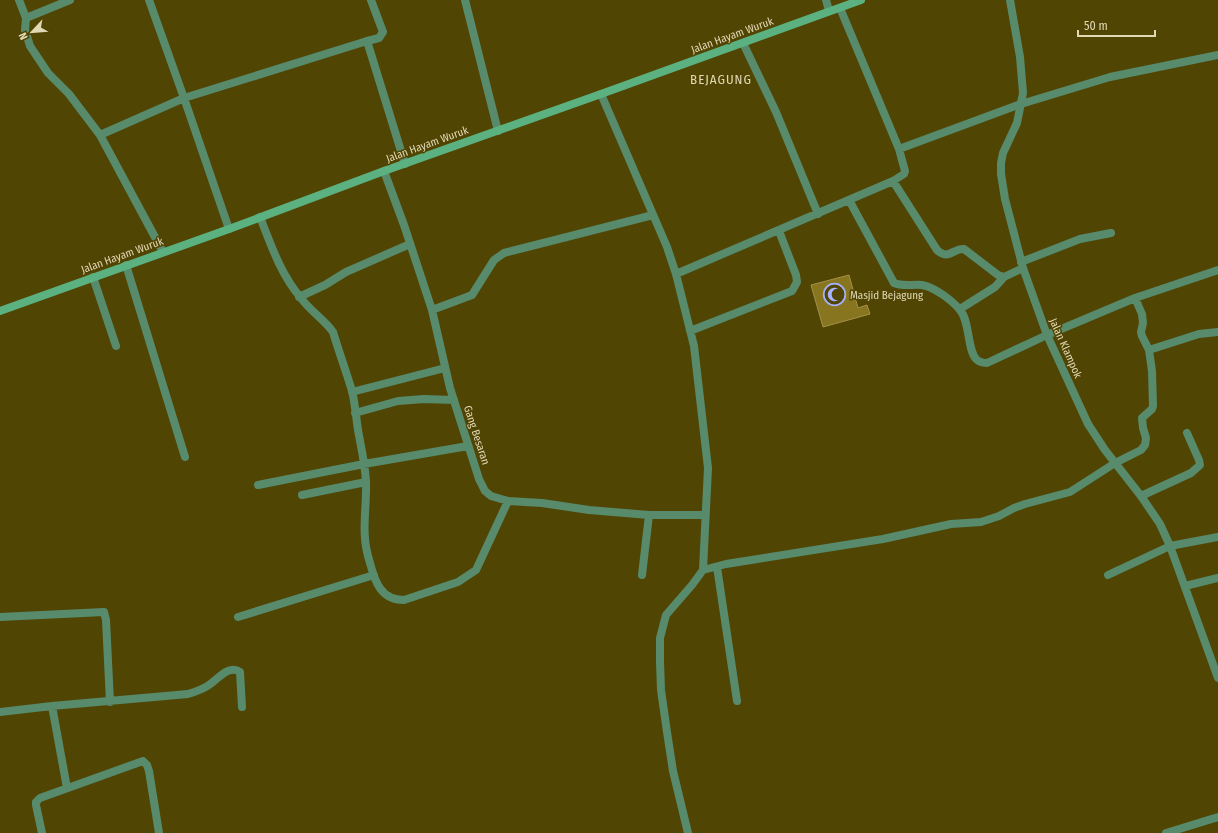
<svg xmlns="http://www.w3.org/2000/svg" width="1218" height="833" font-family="'Fira Sans Condensed',sans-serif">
	<rect width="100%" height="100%" fill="#514504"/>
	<path fill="#877520" stroke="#a39247" d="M 849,275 L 858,308 L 867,305 L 870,314 L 823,327 L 811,285 Z"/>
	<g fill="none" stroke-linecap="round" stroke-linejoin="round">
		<path stroke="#578b6c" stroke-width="8" d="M 19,0 L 26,18 L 70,0
			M 149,0 L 184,98 L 229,229
			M 371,0 L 383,32 L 379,38 L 367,41 L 405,164
			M 465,0 L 498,131
			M 826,0 L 829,11
			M 26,18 L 25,30 L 30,46 L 48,73 L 69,94 L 100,135 L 163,252
			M 743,43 L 776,112 L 818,214
			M 601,94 L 667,247 L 676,274 L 694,346 L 708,468 L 703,570 L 692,585 L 666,615 L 660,638 L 660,662 L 661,690 L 667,732 L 673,771 L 688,833
			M 100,135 L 184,98 L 367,41
			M 899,149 L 1021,104 L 1110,77 L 1218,55
			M 384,171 L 404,225 L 432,310 L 450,388 L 479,479 L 485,491 L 491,496 L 508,501 L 542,503 L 589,510 L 649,515 L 705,515
			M 893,181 L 937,250 C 949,261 953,248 964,249 L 998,275 L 1004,277 L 1023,268
			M 849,200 L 894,283 C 903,287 913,284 922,285 C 934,287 952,300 960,310 C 970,321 967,349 976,359 C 979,362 983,363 987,363 L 1047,335 L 1135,298 L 1218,270
			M 260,217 C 271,245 281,275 301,298 C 310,311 324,319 333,332 C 339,352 346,371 352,391 C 355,403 356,417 358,430 C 361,447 365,464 366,481 C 367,511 360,533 370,563 C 375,582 381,600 404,600 L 458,582 L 476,570 L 508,501
			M 1021,262 L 1080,239 L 1111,233
			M 126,265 L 185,457
			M 676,274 L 893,181 L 904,174 L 905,171 L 899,149 L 840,8
			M 93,277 L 116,346
			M 299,297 L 325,285 L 346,272 L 410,244
			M 960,309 L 995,287 L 1004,277
			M 432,310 L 472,295 L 494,260 L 504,253 L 653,215
			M 690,331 L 792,291 L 797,282 L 796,275 L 779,231
			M 1149,350 L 1199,334 L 1218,332
			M 352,392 L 445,368
			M 355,413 L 398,401 L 424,399 L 454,400
			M 258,485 L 364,464 L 468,446
			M 302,495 L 366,482
			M 1141,496 L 1191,473 L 1200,465 L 1199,460 L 1187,433
			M 717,567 L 737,701
			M 703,570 L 726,564 L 883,539 L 951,524 L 981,522 L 999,516 L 1014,508 L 1025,504 L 1070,492 L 1115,463 L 1141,450 L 1145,445 L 1146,438 L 1143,428 L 1142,418 L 1152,409 L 1153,406 L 1152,371 L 1149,350 L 1142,336 L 1141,332 L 1143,323 L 1142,314 L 1135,298
			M 642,575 L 649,515
			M 1108,575 L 1170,546 L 1218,537
			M 1185,586 L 1218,578
			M 0,617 L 104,612 L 106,620 L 110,702
			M 238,617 L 374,575
			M 0,712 L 52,706
			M 67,788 L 52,706 L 188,694 C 195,692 203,689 209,685 C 218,679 229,664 240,672 L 242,707
			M 42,833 L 36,805 L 36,802 L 40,798 L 143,761 L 147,765 L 149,771 L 159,833
			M 1166,833 L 1218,817"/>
		<path stroke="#578b6c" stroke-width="8" d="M 1010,0 L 1020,57 L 1023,93 L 1017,123 L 1003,153 L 1001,163 L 1001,174 L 1005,199 L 1023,268 L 1047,335 L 1088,424 L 1105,450 L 1141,496 L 1160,524 L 1170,546 L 1218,678"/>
		<path stroke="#5cb180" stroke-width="8" d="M 0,311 L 229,229 L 384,171 L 601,94 L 861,0"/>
	</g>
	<defs>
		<symbol id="mosque-ring" viewBox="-11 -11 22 22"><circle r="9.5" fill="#514504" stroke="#a5b1fc" stroke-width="1.5"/><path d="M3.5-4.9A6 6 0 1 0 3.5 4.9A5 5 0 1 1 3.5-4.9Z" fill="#a5b1fc"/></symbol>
	</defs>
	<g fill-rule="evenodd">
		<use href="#mosque-ring" x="822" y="282" width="25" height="25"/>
	</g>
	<g text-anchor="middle" stroke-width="3" stroke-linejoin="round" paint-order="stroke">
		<g font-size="11" fill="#e1d9b5" stroke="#514504">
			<text transform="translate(732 35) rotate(-20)" y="4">Jalan Hayam Wuruk</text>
			<text transform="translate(427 144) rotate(-20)" y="4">Jalan Hayam Wuruk</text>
			<text transform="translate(122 255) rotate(-20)" y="4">Jalan Hayam Wuruk</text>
			<text transform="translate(1066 348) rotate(66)" y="4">Jalan Klampok</text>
			<text transform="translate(477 435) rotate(72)" y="4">Gang Besaran</text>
		</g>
		<g font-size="11" fill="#e1d9b5" stroke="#514504" text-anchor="start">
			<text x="850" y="299">Masjid Bejagung</text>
		</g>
		<g font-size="13" letter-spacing="1" fill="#e1d9b5" stroke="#514504">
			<text x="721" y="84">BEJAGUNG</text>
		</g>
	</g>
	<g transform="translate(32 32) rotate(244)" stroke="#514504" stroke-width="3" paint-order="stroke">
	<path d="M0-3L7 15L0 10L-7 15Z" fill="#e1d9b5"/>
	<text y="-6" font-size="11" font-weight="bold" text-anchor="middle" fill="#e1d9b5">N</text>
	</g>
	<path d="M1078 30v6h77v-6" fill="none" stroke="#e1d9b5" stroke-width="2"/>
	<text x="1084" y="30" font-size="12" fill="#e1d9b5" stroke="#514504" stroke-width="3" paint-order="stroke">50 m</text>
</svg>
